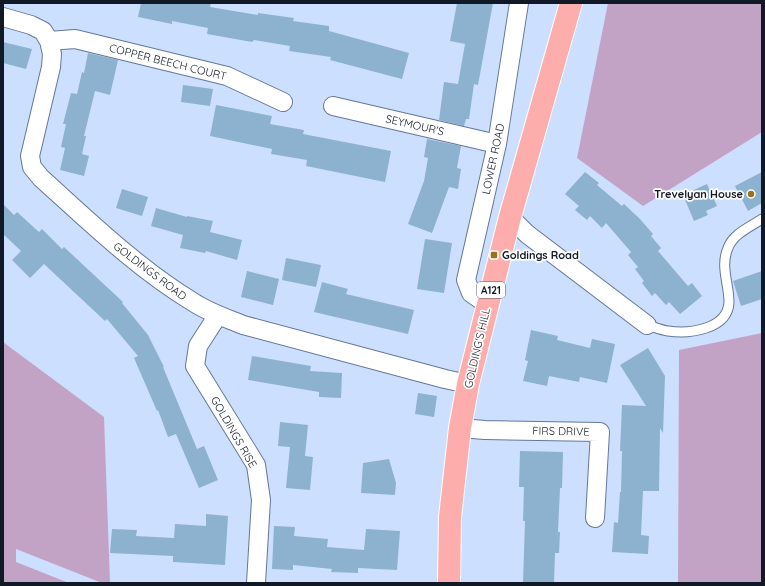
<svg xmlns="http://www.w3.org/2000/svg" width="765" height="586" font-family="Quicksand,sans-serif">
	<rect width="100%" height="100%" fill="#cddffe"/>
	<path fill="#c2a3c6" d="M 608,3 L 762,3 L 762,132 L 643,206 L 577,158 Z
		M 762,333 L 762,583 L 678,583 L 679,350 Z
		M 3,342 L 104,417 L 110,583 L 102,583 L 16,549 L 16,562 L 69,583 L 3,583 Z"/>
	<path fill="#8cb2cf" d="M 141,3 L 211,3 L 210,7 L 258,15 L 258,13 L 294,18 L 293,21 L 329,26 L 329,31 L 409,53 L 402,79 L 330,60 L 331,57 L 289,51 L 290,46 L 254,40 L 252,42 L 207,34 L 208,28 L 172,21 L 172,24 L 138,17 Z
		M 457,3 L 493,3 L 478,85 L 474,84 L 469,119 L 466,119 L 464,126 L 439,120 L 444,82 L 458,84 L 465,44 L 450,41 Z
		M 3,42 L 32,49 L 26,69 L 3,63 Z
		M 88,53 L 118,60 L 110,95 L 95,91 L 84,136 L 86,136 L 82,154 L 89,156 L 84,176 L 60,170 L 65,148 L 61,147 L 66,124 L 63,124 L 71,93 L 77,94 L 82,72 L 84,73 Z
		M 183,85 L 213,89 L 210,106 L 181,102 Z
		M 216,105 L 272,116 L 270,124 L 304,130 L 303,134 L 391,151 L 385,182 L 306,166 L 307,160 L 271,154 L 272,149 L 210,136 Z
		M 427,139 L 461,146 L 457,168 L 461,169 L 458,189 L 449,187 L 432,233 L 408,224 L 424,181 L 428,158 L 424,157 Z
		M 585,172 L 599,183 L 597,185 L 622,206 L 624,204 L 640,219 L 653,234 L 651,236 L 661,248 L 658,251 L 688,286 L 692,283 L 702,296 L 680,314 L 669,302 L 666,305 L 655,293 L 652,296 L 642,283 L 644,281 L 635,269 L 638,267 L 628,255 L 631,252 L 606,223 L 602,228 L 590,216 L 587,220 L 575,210 L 579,206 L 565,194 Z
		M 762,172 L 762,203 L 748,211 L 735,186 Z
		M 707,184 L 717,206 L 706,211 L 708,215 L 694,221 L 683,195 Z
		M 122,189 L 148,197 L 142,216 L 116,208 Z
		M 3,204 L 14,215 L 17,212 L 39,232 L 42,229 L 62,249 L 64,247 L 123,302 L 122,303 L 148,335 L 164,367 L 163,367 L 197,449 L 204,446 L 218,480 L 199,488 L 176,434 L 168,437 L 158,410 L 157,411 L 134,358 L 138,356 L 107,319 L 105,321 L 44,264 L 30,278 L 12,260 L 21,251 L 3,234 Z
		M 156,208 L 187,217 L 187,216 L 213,221 L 210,232 L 242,240 L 237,260 L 206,251 L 205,253 L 180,248 L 183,235 L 151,226 Z
		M 425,239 L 452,243 L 444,293 L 417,289 Z
		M 286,258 L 321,265 L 316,287 L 282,280 Z
		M 247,271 L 279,279 L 273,305 L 241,297 Z
		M 762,271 L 762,299 L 741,306 L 733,281 Z
		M 322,282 L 348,289 L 346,294 L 414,310 L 408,334 L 314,312 Z
		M 531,330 L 558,336 L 557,340 L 590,348 L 592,339 L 615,344 L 607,383 L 580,377 L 579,382 L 549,376 L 547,386 L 523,381 L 528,361 L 525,360 Z
		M 648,348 L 665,376 L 663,433 L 660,428 L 659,491 L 643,491 L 641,535 L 649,536 L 648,554 L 612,552 L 614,522 L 618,523 L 620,492 L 621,492 L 622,451 L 620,451 L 622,405 L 646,406 L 620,365 Z
		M 252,356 L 311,366 L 310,371 L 342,373 L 341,398 L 319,397 L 319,392 L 248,380 Z
		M 418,393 L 437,396 L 434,417 L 415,414 Z
		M 280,422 L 308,425 L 305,456 L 313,457 L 310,490 L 286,488 L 290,447 L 278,446 Z
		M 520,451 L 563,452 L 562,488 L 560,488 L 558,532 L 560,532 L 559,553 L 555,553 L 554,583 L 523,583 L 525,521 L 523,521 L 524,487 L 519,487 Z
		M 389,459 L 396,483 L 395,495 L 361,493 L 363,463 Z
		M 206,514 L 228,516 L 225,565 L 173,562 L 173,556 L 110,553 L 112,529 L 137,530 L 136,536 L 174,538 L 175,524 L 206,526 Z
		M 274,526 L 295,527 L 294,536 L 328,539 L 327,547 L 364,550 L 366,529 L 400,531 L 397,570 L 358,568 L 358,573 L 331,572 L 332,569 L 293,565 L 293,570 L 272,569 Z"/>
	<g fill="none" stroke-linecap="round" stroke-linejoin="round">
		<defs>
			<path id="lane" d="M 647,325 C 654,327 661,330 668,331 C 688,334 728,330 729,302 C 729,284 720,266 728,248 C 733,234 750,227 762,219"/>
			<path id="street" d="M 3,17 L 31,25 L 43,31 L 49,41 L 52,54 L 51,67 L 30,156 L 32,167 L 41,178 C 90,222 137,268 193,302 C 208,312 226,318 243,325 L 445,379 L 468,384
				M 49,41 L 75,39 L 227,76 L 283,102
				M 333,106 L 497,144
				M 510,217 L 527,234 L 647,325
				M 487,304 L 471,293 L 466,280 L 497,144 L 519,3
				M 218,315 L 198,346 L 195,366 L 256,465 L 261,500 L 256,583
				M 460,428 L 485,430 L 600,432 L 595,518"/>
			<path id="primary" d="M 449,583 L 450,517 L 460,428 L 468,384 L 510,217 L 571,3"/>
		</defs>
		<use href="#lane" stroke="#64779a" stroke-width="11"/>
		<use href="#street" stroke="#64779a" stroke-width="20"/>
		<use href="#primary" stroke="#fff" stroke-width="24"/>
		<use href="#lane" stroke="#fff" stroke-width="9"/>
		<use href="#street" stroke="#fff" stroke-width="18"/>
		<use href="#primary" stroke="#feadad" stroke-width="22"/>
	</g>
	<g fill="#99721e" stroke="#fff" stroke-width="1.5">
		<circle cx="751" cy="194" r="4"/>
		<rect x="490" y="251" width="8" height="8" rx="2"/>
	</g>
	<g text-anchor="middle" stroke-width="3.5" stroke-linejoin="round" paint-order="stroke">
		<rect fill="#fff" stroke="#585d67" stroke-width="1" x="477" y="282" width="28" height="16" rx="3"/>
		<g font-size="10" font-weight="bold" fill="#111826">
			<text x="491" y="294">A121</text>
		</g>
		<g font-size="11" fill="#111826" stroke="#fff">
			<text transform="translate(168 62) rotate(14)" y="4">COPPER BEECH COURT</text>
			<text transform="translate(415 125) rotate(13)" y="4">SEYMOUR'S</text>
			<text transform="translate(493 159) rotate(-78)" y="4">LOWER ROAD</text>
			<text transform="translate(150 271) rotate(37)" y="4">GOLDINGS ROAD</text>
			<text transform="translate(477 348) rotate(-77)" y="4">GOLDING'S HILL</text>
			<text transform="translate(561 431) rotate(1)" y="4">FIRS DRIVE</text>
			<text transform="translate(234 432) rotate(60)" y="4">GOLDINGS RISE</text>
		</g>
		<g font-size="11" font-weight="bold" fill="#111826" stroke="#fff" text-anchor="end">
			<text x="743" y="198">Trevelyan House</text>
			<text x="502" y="259" text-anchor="start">Goldings Road</text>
		</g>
	</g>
	<rect width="765" height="586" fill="none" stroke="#111826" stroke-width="8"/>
</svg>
